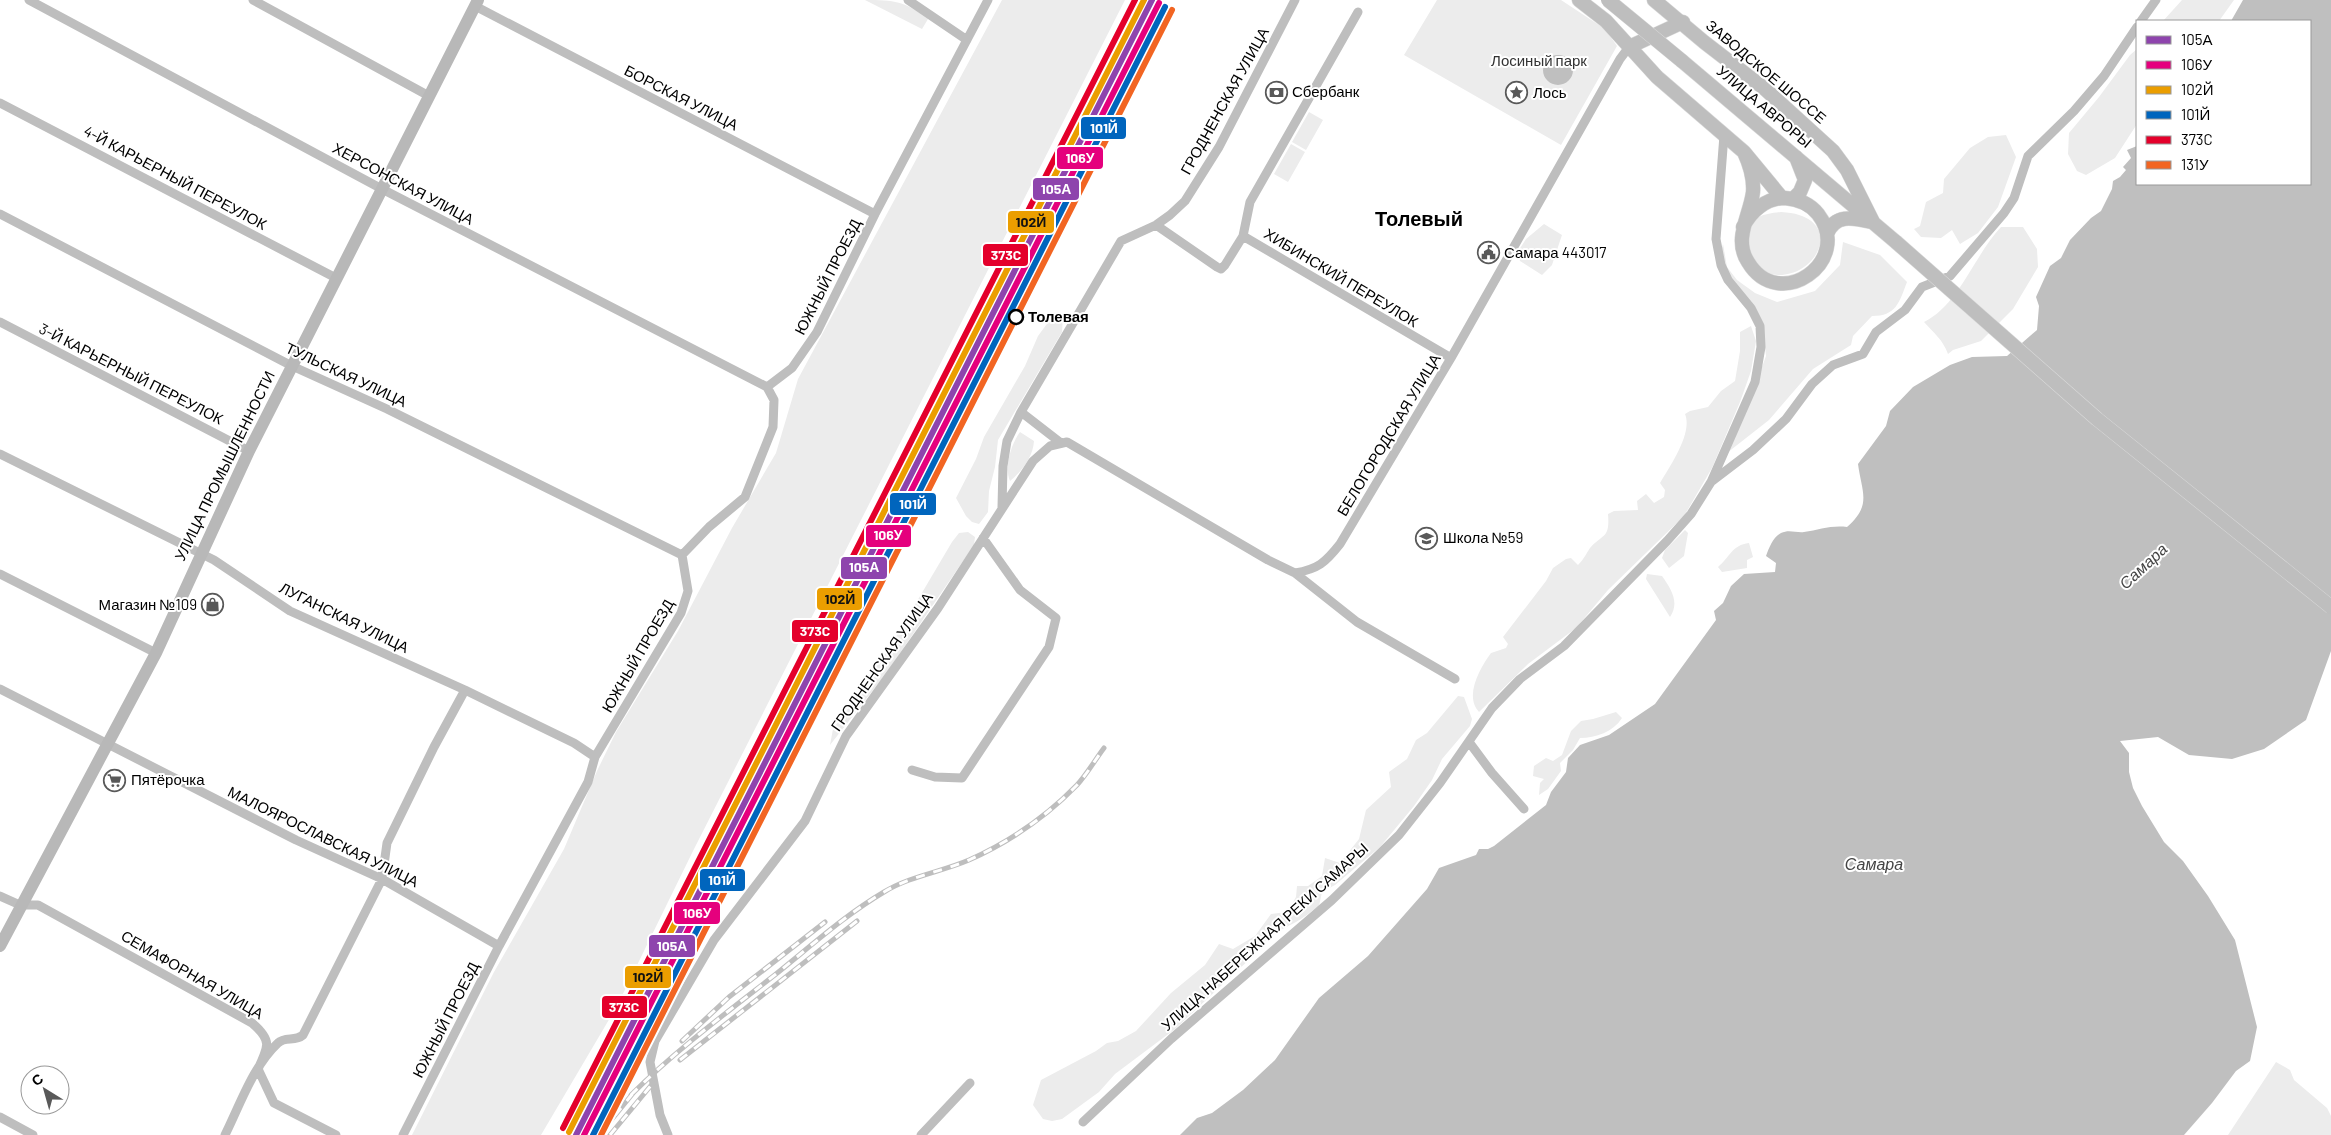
<svg xmlns="http://www.w3.org/2000/svg" width="2331" height="1135" font-family="Barlow,sans-serif">
	<rect width="100%" height="100%" fill="#fff"/>
	<path fill="#ececec" d="M 865,0 C 895,0 904,1 928,19 L 922,29 Z
		M 1002,0 L 1125,0 L 693,851 L 617,1006 L 541,1135 L 412,1135 L 494,972 L 564,849 L 597,771 L 616,732 L 678,631 L 732,528 L 776,453 L 798,379 Z
		M 1437,0 L 1561,0 L 1605,29 L 1617,46 L 1561,145 L 1404,55 Z
		M 2182,0 L 2234,0 L 2219,21 L 2163,21 Z
		M 2137,49 L 2137,124 L 2115,158 L 2086,175 L 2077,171 L 2068,154 L 2069,133 L 2099,97 L 2130,55 Z
		M 1309,112 L 1323,120 L 1306,150 L 1292,142 Z
		M 2006,135 L 2016,157 L 1998,207 L 1978,233 L 1960,244 L 1952,230 L 1941,238 L 1921,237 L 1914,229 L 1920,226 L 1926,202 L 1943,193 L 1944,179 L 1970,148 L 1988,137 Z
		M 1291,144 L 1305,152 L 1288,182 L 1274,174 Z
		M 1781,212 C 1845,215 1821,275 1779,275 C 1754,276 1738,238 1755,220 C 1761,214 1773,213 1781,212 Z
		M 1544,224 L 1562,235 L 1552,265 L 1542,275 L 1520,261 L 1517,253 L 1526,239 Z
		M 2001,227 L 2023,227 L 2037,249 L 2038,267 L 2013,309 L 1981,341 L 1953,350 L 1948,354 C 1943,340 1934,333 1924,322 C 1959,305 1975,254 2001,227 Z
		M 1843,242 L 1880,255 L 1907,282 C 1899,303 1896,316 1872,316 L 1853,336 L 1851,345 L 1813,369 L 1769,420 L 1718,460 L 1751,397 L 1766,356 L 1763,332 L 1719,259 L 1723,244 L 1727,267 L 1737,280 L 1755,293 L 1777,302 L 1815,291 L 1840,265 Z
		M 1052,317 L 1063,317 L 1062,332 L 998,440 L 995,467 L 989,491 L 988,512 L 979,524 L 972,522 L 966,516 L 956,498 L 976,459 L 984,437 L 1025,366 L 1038,336 Z
		M 1751,326 L 1756,341 L 1751,371 L 1740,402 L 1712,468 L 1684,516 L 1608,590 L 1576,628 L 1528,664 L 1479,712 C 1464,696 1480,668 1491,653 L 1506,648 L 1508,644 L 1503,637 L 1546,581 L 1553,568 L 1566,559 L 1571,558 L 1578,565 C 1584,559 1586,554 1590,548 C 1603,533 1610,539 1608,514 L 1614,511 L 1638,510 L 1637,501 L 1646,494 L 1654,503 L 1664,497 L 1665,490 L 1660,483 C 1670,466 1693,433 1685,414 L 1690,411 L 1708,407 L 1721,391 L 1735,381 L 1740,351 L 1740,332 Z
		M 1020,432 L 1034,441 C 1033,457 1022,471 1010,481 C 1004,467 1011,444 1020,432 Z
		M 1685,530 L 1688,533 L 1684,556 L 1669,568 L 1662,558 L 1665,550 Z
		M 968,532 L 975,537 L 974,545 L 885,675 L 830,745 L 833,729 L 858,695 L 897,635 L 952,542 L 959,533 Z
		M 1749,543 L 1753,557 L 1747,560 L 1747,568 L 1722,572 L 1718,567 C 1730,557 1732,545 1749,543 Z
		M 1647,574 L 1662,576 C 1671,589 1680,602 1670,617 L 1646,579 Z
		M 1458,696 L 1464,697 L 1472,719 L 1470,726 L 1442,759 L 1432,780 L 1414,806 L 1380,847 L 1335,885 L 1322,892 L 1319,906 C 1311,911 1304,918 1296,922 C 1277,932 1263,938 1252,957 L 1175,1029 L 1115,1074 L 1099,1092 L 1062,1119 L 1052,1121 L 1043,1119 L 1033,1105 L 1041,1080 L 1096,1051 L 1107,1043 L 1118,1041 L 1136,1031 L 1171,993 L 1205,965 L 1219,944 L 1233,949 L 1255,936 L 1271,914 L 1287,912 L 1296,897 L 1297,886 L 1308,886 L 1322,876 L 1325,858 L 1340,863 L 1359,839 L 1366,810 L 1391,787 L 1389,772 L 1407,759 L 1416,740 L 1427,733 Z
		M 1616,712 L 1622,718 C 1613,732 1596,738 1580,738 L 1573,750 L 1560,763 L 1561,771 L 1548,789 L 1539,795 L 1540,783 L 1544,779 L 1533,776 L 1534,766 L 1546,758 L 1553,761 L 1562,755 L 1571,731 L 1581,721 L 1593,719 Z
		M 2276,1062 L 2290,1070 L 2294,1080 L 2327,1108 L 2331,1116 L 2331,1135 L 2228,1135 Z"/>
	<path fill="#bfbfbf" d="M 2243,0 L 2331,0 L 2331,651 L 2306,720 L 2264,749 L 2232,759 L 2189,755 L 2158,737 L 2120,741 L 2129,753 L 2129,772 L 2133,788 L 2142,806 L 2164,842 L 2183,861 L 2208,896 L 2235,940 L 2257,1027 L 2250,1061 L 2236,1071 L 2212,1103 L 2184,1135 L 1180,1135 L 1197,1118 L 1212,1113 L 1243,1090 L 1275,1060 L 1319,998 L 1368,956 L 1427,889 L 1439,868 L 1476,855 L 1479,849 L 1488,849 L 1494,846 L 1546,805 L 1551,792 L 1566,772 L 1568,758 L 1580,745 L 1609,735 L 1655,704 L 1716,620 L 1714,611 L 1723,603 L 1731,586 L 1744,574 L 1775,572 L 1776,563 L 1766,556 C 1769,548 1773,537 1781,533 C 1789,529 1796,533 1804,532 C 1819,530 1831,525 1847,527 C 1872,505 1862,493 1858,464 L 1886,426 L 1890,411 L 1913,387 L 1950,365 L 1972,357 L 2007,356 L 2037,330 L 2039,306 L 2036,297 L 2050,266 L 2061,258 L 2070,240 L 2091,218 L 2101,211 L 2112,189 L 2113,181 L 2120,177 L 2126,170 L 2123,167 L 2131,158 L 2127,150 L 2137,146 L 2137,184 L 2310,184 L 2310,21 L 2231,21 Z
		M1543 70a15 15 0 1 1 30 0a15 15 0 1 1-30 0Z"/>
	<g fill="none" stroke-linecap="round" stroke-linejoin="round">
		<defs>
			<path id="primary" d="M 1579,0 L 1606,21 L 1657,77 L 1744,152 L 1782,198
				M 1654,0 L 1704,42 L 1765,89 L 1833,151 L 1847,170 L 1873,222
				M 1629,47 L 1683,22
				M 1682,61 L 1896,242
				M 1793,199 L 1800,192 L 1805,180 L 1796,157
				M 1743,227 C 1751,211 1766,198 1785,198 C 1797,199 1810,204 1818,214 C 1854,261 1779,314 1748,262 C 1733,239 1750,216 1753,192 C 1754,178 1750,165 1744,152
				M 1827,234 C 1835,213 1854,218 1872,222"/>
		</defs>
		<use href="#primary" stroke="#dbdbdb" stroke-width="15"/>
		<path stroke="#bebebe" stroke-width="9" d="M 29,0 L 382,189 L 767,387
			M 253,0 L 429,96
			M 908,0 L 967,40
			M 475,6 L 875,214
			M 2141,21 L 2156,0
			M 0,103 L 336,278
			M 0,214 L 292,366 L 387,409 L 682,555
			M 1156,225 L 1217,267 L 1221,269 L 1225,265 L 1243,236 L 1250,202 L 1358,12
			M 1243,236 L 1451,358
			M 0,322 L 249,451
			M 767,387 L 792,368 L 817,332 L 875,214 L 988,0
			M 1021,412 L 1061,443
			M 0,454 L 214,560 L 290,611 L 465,690 L 574,743 L 595,757 L 681,613 L 688,591 L 682,555
			M 1711,482 L 1755,382 L 1761,347 L 1760,326 L 1751,308 L 1728,280 L 1721,265 L 1716,239 L 1724,135
			M 1002,507 L 1003,466 L 1007,441 L 1021,412 L 1121,241 L 1156,225 L 1170,215 L 1185,201 L 1219,147 L 1295,0
			M 682,555 L 709,527 L 745,497 L 773,427 L 774,400 L 767,387
			M 1295,573 C 1318,569 1325,563 1340,544 L 1451,358 L 1620,59 L 1629,47
			M 0,574 L 156,653
			M 0,689 L 296,840 L 382,879 L 499,946
			M 1469,742 L 1492,773 L 1524,809
			M 912,770 L 935,777 L 962,778 L 1049,647 L 1056,618 L 1020,590 L 983,538
			M 0,896 L 20,905 L 38,905 L 252,1023 C 272,1040 269,1046 258,1069 L 274,1103 L 336,1135
			M 0,1117 L 33,1135
			M 1083,1122 L 1171,1039 L 1332,900 L 1399,835 L 1440,783 L 1492,708 L 1520,679 L 1564,646 L 1667,541 L 1691,514 L 1711,482 L 1753,450 L 1786,419 L 1812,384 L 1833,365 L 1863,354 L 1876,332 L 1905,310 L 1922,287 L 1950,276 L 2004,213 L 2014,198 L 2028,156 L 2074,111 L 2104,76 L 2137,27
			M 225,1135 C 240,1105 253,1066 278,1043 C 285,1036 295,1042 303,1035 L 382,879 L 387,843 L 434,747 L 465,690
			M 403,1135 L 499,946 L 588,782 L 595,757
			M 668,1135 L 660,1115 L 650,1062 L 655,1041 L 714,940 L 805,821 L 846,736 L 938,608 L 1033,461 L 1050,446 L 1067,442 L 1268,560 L 1295,573 L 1357,622 L 1455,679
			M 921,1135 L 970,1083"/>
		<path stroke="#b8b8b8" stroke-width="12" d="M 0,946 L 156,653 L 249,451 L 478,0"/>
		<use href="#primary" stroke="#bebebe" stroke-width="14"/>
		<defs>
			<path id="rail" d="M 781,749 L 1160,0
				M 682,1041 L 729,997 L 825,922
				M 680,1060 L 857,921
				M 631,1095 C 675,1051 726,1013 776,974 C 811,946 845,915 884,892 C 910,876 941,872 969,860 C 1009,842 1046,817 1077,785 C 1087,774 1095,760 1104,748
				M 604,1129 L 634,1092
				M 595,1135 L 843,646
				M 610,1135 L 653,1083"/>
		</defs>
		<use href="#rail" stroke="#bebebe" stroke-width="5"/>
		<use href="#rail" stroke="#fff" stroke-width="3" stroke-dasharray="9" stroke-linecap="butt"/>
		<defs>
			<path id="primary-bridge" d="M 1608,0 L 1682,61
				M 1896,242 L 2097,419 L 2331,607"/>
		</defs>
		<use href="#primary-bridge" stroke="#dbdbdb" stroke-width="15" stroke-linecap="butt"/>
		<use href="#primary-bridge" stroke="#bebebe" stroke-width="14"/>
		<defs>
			<path id="rail-1" d="M 576,1135 L 1152,0"/>
			<path id="rail-2" d="M 584,1135 L 1159,3"/>
			<path id="rail-3" d="M 569,1132 L 1144,0"/>
			<path id="rail-4" d="M 593,1135 L 1165,7"/>
			<path id="rail-5" d="M 563,1128 L 1135,0"/>
			<path id="rail-6" d="M 601,1135 L 1172,10"/>
		</defs>
		<use href="#rail-1" stroke="#fff" stroke-width="10"/>
		<use href="#rail-2" stroke="#fff" stroke-width="10"/>
		<use href="#rail-3" stroke="#fff" stroke-width="10"/>
		<use href="#rail-4" stroke="#fff" stroke-width="10"/>
		<use href="#rail-5" stroke="#fff" stroke-width="10"/>
		<use href="#rail-6" stroke="#fff" stroke-width="10"/>
		<use href="#rail-1" stroke="#8e44ad" stroke-width="6"/>
		<use href="#rail-2" stroke="#e5007d" stroke-width="6"/>
		<use href="#rail-3" stroke="#eb9e00" stroke-width="6"/>
		<use href="#rail-4" stroke="#0065bd" stroke-width="6"/>
		<use href="#rail-5" stroke="#e4002b" stroke-width="6"/>
		<use href="#rail-6" stroke="#f26522" stroke-width="6"/>
	</g>
	<defs>
		<symbol id="bank-ring" viewBox="-11 -11 22 22"><circle r="9.5" fill="#fff" stroke="#595959" stroke-width="1.5"/><path d="M-6-4H6V4H-6ZM0-2.3a2.3 2.3 0 1 0 0 4.6a2.3 2.3 0 1 0 0-4.6Z" fill="#595959"/></symbol>
		<symbol id="sight-ring" viewBox="-11 -11 22 22"><circle r="9.5" fill="#fff" stroke="#595959" stroke-width="1.5"/><path d="M0-6L1.8-2.2L6-1.7L2.9 1.2L3.7 5.4L0 3.3L-3.7 5.4L-2.9 1.2L-6-1.7L-1.8-2.2Z" fill="#595959"/></symbol>
		<symbol id="civic-ring" viewBox="-11 -11 22 22"><circle r="9.5" fill="#fff" stroke="#595959" stroke-width="1.5"/><path d="M-.6-6.5H3V-4.5H.6V-3L4-1V1h2V6H-6V1h2V-1L-.6-3ZM-1.2 2.5V6h2.4V2.5Z" fill="#595959"/></symbol>
		<symbol id="school-ring" viewBox="-11 -11 22 22"><circle r="9.5" fill="#fff" stroke="#595959" stroke-width="1.5"/><path d="M0-5L7-2L0 1L-7-2ZM-4 1L0 2.5L4 1V4Q0 6-4 4Z" fill="#595959"/></symbol>
		<symbol id="shop-ring" viewBox="-11 -11 22 22"><circle r="9.5" fill="#fff" stroke="#595959" stroke-width="1.5"/><path d="M-5-2.5h2.3a2.7 3.5 0 0 1 5.4 0H5L5.5 6h-11ZM-1.5-2.5h3a1.5 2.3 0 0 0-3 0Z" fill="#595959"/></symbol>
		<symbol id="supermarket-ring" viewBox="-11 -11 22 22"><circle r="9.5" fill="#fff" stroke="#595959" stroke-width="1.5"/><path d="M-6-5.5h2.5l.6 2H6L4.5 2H-2.5L-4.4-4H-6ZM-1.5 3.2a1.3 1.3 0 1 0 .1 0ZM3 3.2a1.3 1.3 0 1 0 .1 0Z" fill="#595959"/></symbol>
	</defs>
	<g fill-rule="evenodd">
		<use href="#bank-ring" x="1264" y="80" width="25" height="25"/>
		<use href="#sight-ring" x="1504" y="80" width="25" height="25"/>
		<use href="#civic-ring" x="1476" y="240" width="25" height="25"/>
		<use href="#school-ring" x="1414" y="526" width="25" height="25"/>
		<use href="#shop-ring" x="200" y="592" width="25" height="25"/>
		<use href="#supermarket-ring" x="102" y="768" width="25" height="25"/>
	</g>
	<circle fill="#fff" stroke="#000" stroke-width="2.5" cx="1016" cy="317" r="7"/>
	<g text-anchor="middle" stroke-width="4" stroke-linejoin="round" paint-order="stroke">
		<g font-size="15" fill="#333" stroke="#fff">
			<text x="1539" y="66">Лосиный парк</text>
		</g>
		<g font-size="15" fill="#000" stroke="#fff">
			<text transform="translate(1766 72) rotate(40)" y="5">ЗАВОДСКОЕ ШОССЕ</text>
			<text transform="translate(681 98) rotate(27)" y="5">БОРСКАЯ УЛИЦА</text>
			<text transform="translate(1225 101) rotate(-61)" y="5">ГРОДНЕНСКАЯ УЛИЦА</text>
			<text transform="translate(1764 107) rotate(40)" y="5">УЛИЦА АВРОРЫ</text>
			<text transform="translate(175 178) rotate(28)" y="5">4-Й КАРЬЕРНЫЙ ПЕРЕУЛОК</text>
			<text transform="translate(403 184) rotate(28)" y="5">ХЕРСОНСКАЯ УЛИЦА</text>
			<text transform="translate(828 277) rotate(-63)" y="5">ЮЖНЫЙ ПРОЕЗД</text>
			<text transform="translate(1341 278) rotate(31)" y="5">ХИБИНСКИЙ ПЕРЕУЛОК</text>
			<text transform="translate(131 374) rotate(27)" y="5">3-Й КАРЬЕРНЫЙ ПЕРЕУЛОК</text>
			<text transform="translate(346 375) rotate(25)" y="5">ТУЛЬСКАЯ УЛИЦА</text>
			<text transform="translate(1389 435) rotate(-59)" y="5">БЕЛОГОРОДСКАЯ УЛИЦА</text>
			<text transform="translate(225 466) rotate(-64)" y="5">УЛИЦА ПРОМЫШЛЕННОСТИ</text>
			<text transform="translate(344 618) rotate(26)" y="5">ЛУГАНСКАЯ УЛИЦА</text>
			<text transform="translate(638 656) rotate(-60)" y="5">ЮЖНЫЙ ПРОЕЗД</text>
			<text transform="translate(882 662) rotate(-55)" y="5">ГРОДНЕНСКАЯ УЛИЦА</text>
			<text transform="translate(323 837) rotate(26)" y="5">МАЛОЯРОСЛАВСКАЯ УЛИЦА</text>
			<text transform="translate(1265 937) rotate(-42)" y="5">УЛИЦА НАБЕРЕЖНАЯ РЕКИ САМАРЫ</text>
			<text transform="translate(192 975) rotate(30)" y="5">СЕМАФОРНАЯ УЛИЦА</text>
			<text transform="translate(446 1020) rotate(-63)" y="5">ЮЖНЫЙ ПРОЕЗД</text>
		</g>
		<g font-size="15" fill="#000" stroke="#fff" text-anchor="start">
			<text x="1292" y="97">Сбербанк</text>
			<text x="1533" y="98">Лось</text>
			<text x="1504" y="258">Самара 443017</text>
			<text x="1443" y="543">Школа №59</text>
			<text x="197" y="610" text-anchor="end">Магазин №109</text>
			<text x="131" y="785">Пятёрочка</text>
		</g>
		<g font-size="15" font-weight="bold" fill="#000" stroke="#fff" text-anchor="start">
			<text x="1028" y="322">Толевая</text>
		</g>
		<g font-size="16" font-style="italic" fill="#444" stroke="#fff">
			<text transform="translate(2143 566) rotate(-43)" y="6">Самара</text>
			<text x="1874" y="870">Самара</text>
		</g>
		<g font-size="20" font-weight="bold" fill="#000" stroke="#fff">
			<text x="1419" y="226">Толевый</text>
		</g>
	</g>
	<g stroke="#fff" stroke-width="2">
		<rect x="1080" y="116" width="47" height="24" rx="5" fill="#0065bd"/>
		<rect x="1056" y="146" width="48" height="24" rx="5" fill="#e5007d"/>
		<rect x="1032" y="177" width="48" height="24" rx="5" fill="#8e44ad"/>
		<rect x="1007" y="210" width="48" height="24" rx="5" fill="#eb9e00"/>
		<rect x="982" y="243" width="47" height="24" rx="5" fill="#e4002b"/>
		<rect x="889" y="492" width="48" height="24" rx="5" fill="#0065bd"/>
		<rect x="865" y="524" width="47" height="24" rx="5" fill="#e5007d"/>
		<rect x="840" y="556" width="48" height="24" rx="5" fill="#8e44ad"/>
		<rect x="816" y="587" width="47" height="24" rx="5" fill="#eb9e00"/>
		<rect x="791" y="619" width="48" height="24" rx="5" fill="#e4002b"/>
		<rect x="699" y="868" width="47" height="24" rx="5" fill="#0065bd"/>
		<rect x="673" y="901" width="48" height="24" rx="5" fill="#e5007d"/>
		<rect x="648" y="934" width="48" height="24" rx="5" fill="#8e44ad"/>
		<rect x="624" y="965" width="48" height="24" rx="5" fill="#eb9e00"/>
		<rect x="601" y="995" width="47" height="24" rx="5" fill="#e4002b"/>
	</g>
	<g font-size="14" text-anchor="middle" font-weight="bold" fill="#fff">
		<text x="1104" y="133">101Й</text>
		<text x="1080" y="163">106У</text>
		<text x="1056" y="194">105А</text>
		<text x="1006" y="260">373C</text>
		<text x="913" y="509">101Й</text>
		<text x="888" y="540">106У</text>
		<text x="864" y="572">105А</text>
		<text x="815" y="636">373C</text>
		<text x="722" y="885">101Й</text>
		<text x="697" y="918">106У</text>
		<text x="672" y="951">105А</text>
		<text x="624" y="1012">373C</text>
	</g>
	<g font-size="14" text-anchor="middle" font-weight="bold" fill="#111">
		<text x="1031" y="227">102Й</text>
		<text x="840" y="604">102Й</text>
		<text x="648" y="982">102Й</text>
	</g>
	<rect x="2136" y="20" width="175" height="165" fill="#ffffff" stroke="#999999"/>
	<rect x="2146" y="36" width="25" height="8" fill="#8e44ad" stroke="#999999"/>
	<text x="2181" y="45" font-size="15" fill="#000000">105А</text>
	<rect x="2146" y="61" width="25" height="8" fill="#e5007d" stroke="#999999"/>
	<text x="2181" y="70" font-size="15" fill="#000000">106У</text>
	<rect x="2146" y="86" width="25" height="8" fill="#eb9e00" stroke="#999999"/>
	<text x="2181" y="95" font-size="15" fill="#000000">102Й</text>
	<rect x="2146" y="111" width="25" height="8" fill="#0065bd" stroke="#999999"/>
	<text x="2181" y="120" font-size="15" fill="#000000">101Й</text>
	<rect x="2146" y="136" width="25" height="8" fill="#e4002b" stroke="#999999"/>
	<text x="2181" y="145" font-size="15" fill="#000000">373C</text>
	<rect x="2146" y="161" width="25" height="8" fill="#f26522" stroke="#999999"/>
	<text x="2181" y="170" font-size="15" fill="#000000">131У</text>
	<g transform="translate(45 1090) rotate(323)"><circle r="24" fill="#ffffff" stroke="#999999"/>
	<path d="M0-4L9 19L0 12L-9 19Z" fill="#595959"/>
	<text y="-8" font-size="14" font-weight="bold" text-anchor="middle" fill="#000000">С</text>
	</g>
</svg>
